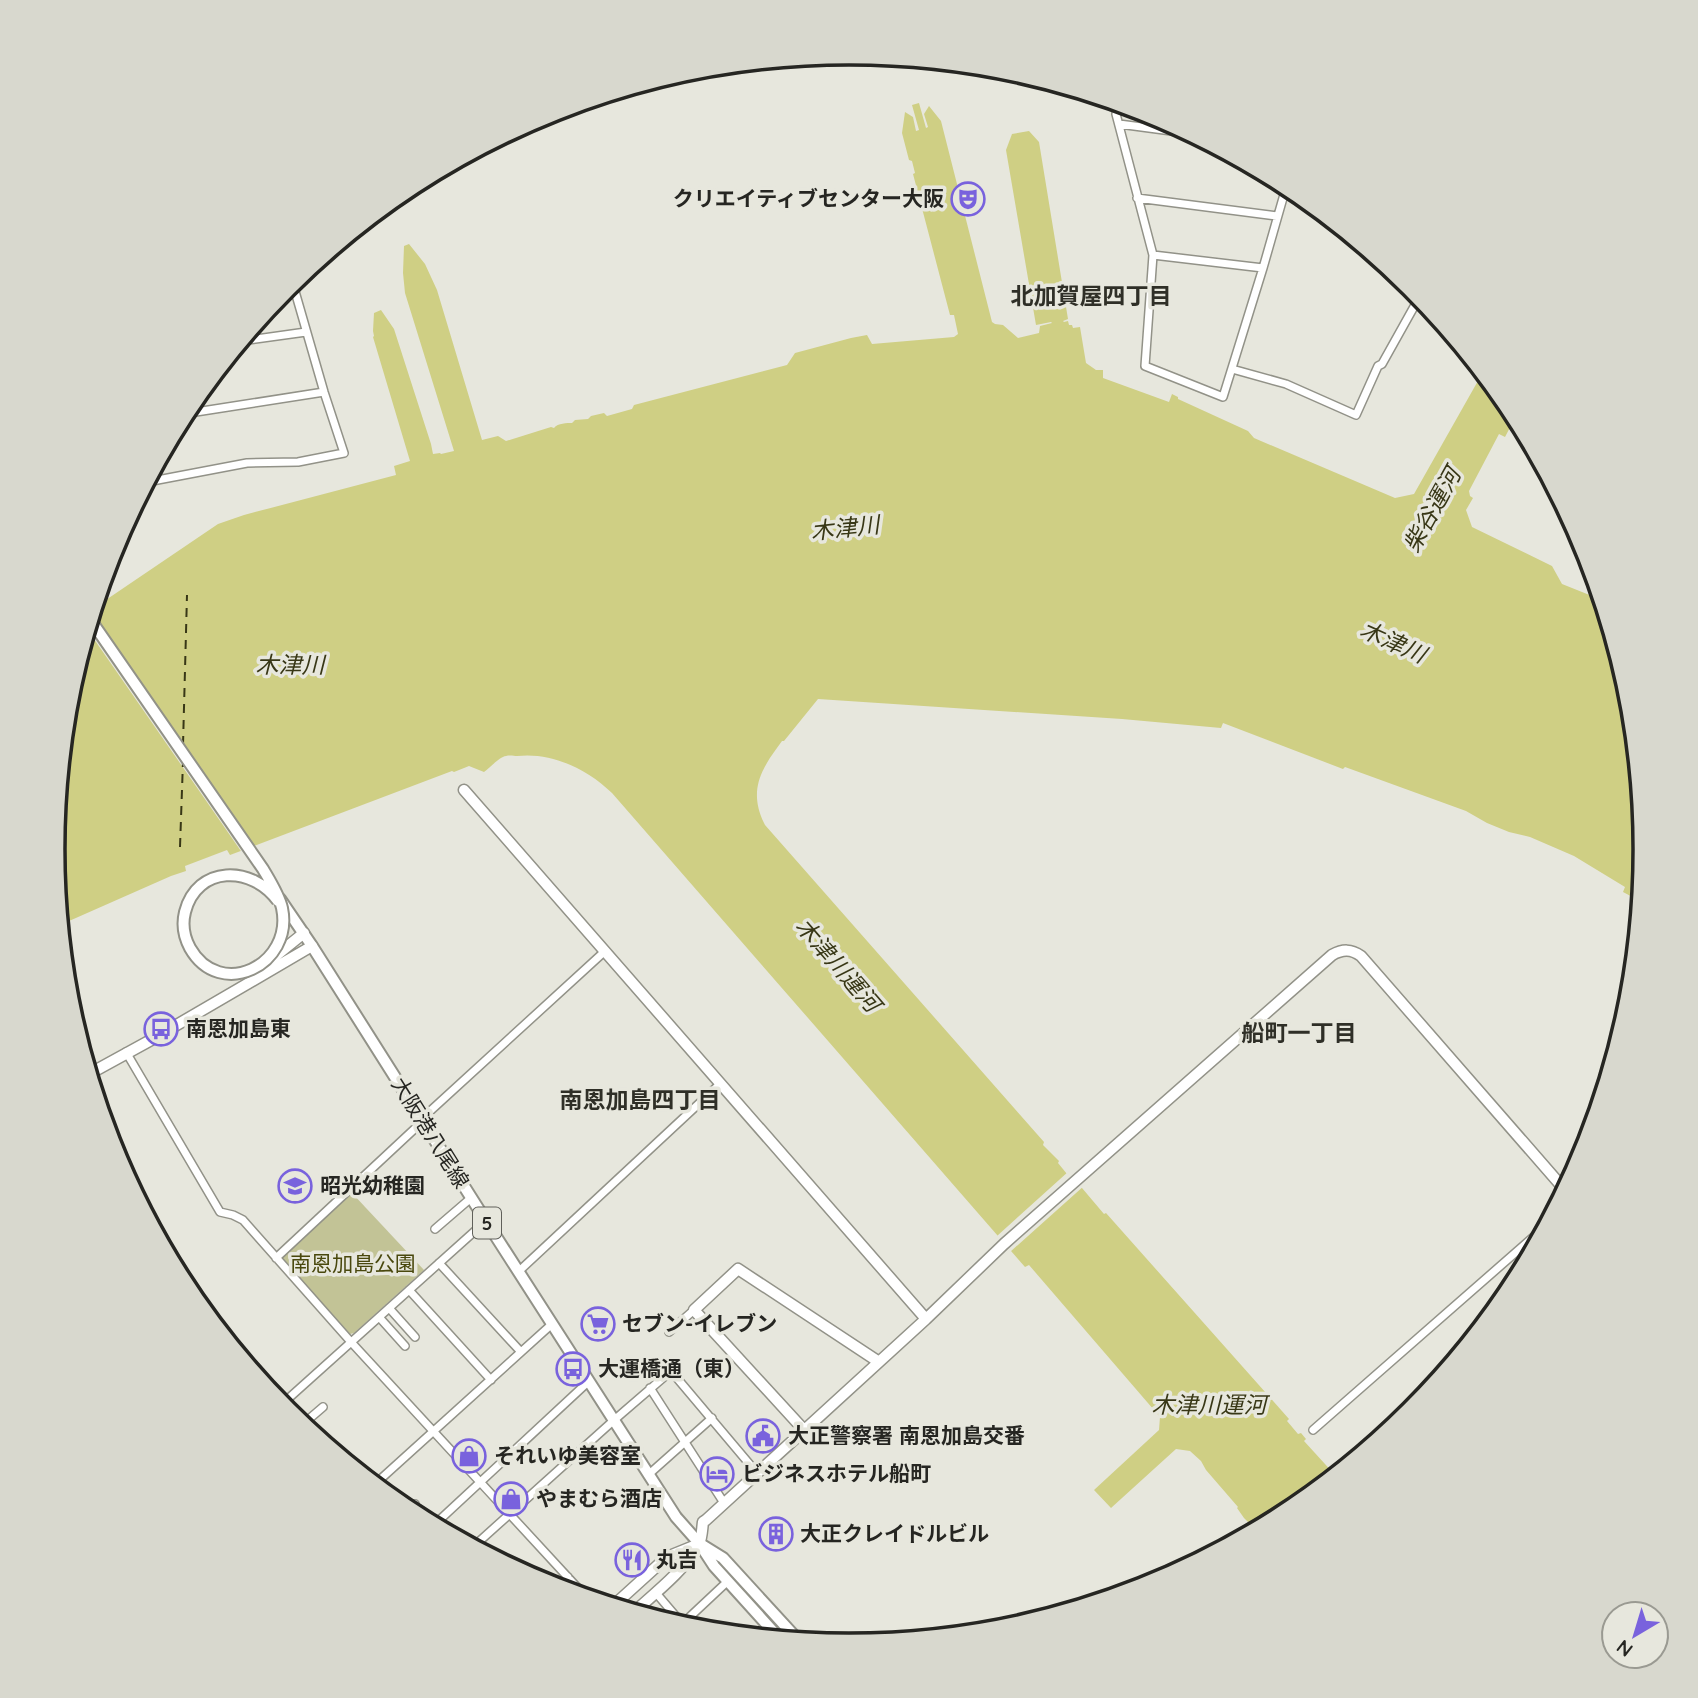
<svg xmlns="http://www.w3.org/2000/svg" width="1698" height="1698" font-family="Quicksand,'Noto Sans JP',sans-serif">
	<rect width="100%" height="100%" fill="#e7e7dd"/>
	<path fill="#c2c396" d="M 352,1193 L 424,1270 L 354,1333 L 350,1334 L 281,1258 Z"/>
	<path fill="#cfcf84" d="M 919,103 L 926,128 L 928,127 L 924,114 L 929,106 L 941,121 L 992,322 L 995,324 L 1003,325 L 1018,338 L 1039,333 L 1040,326 L 1052,323 L 1051,322 L 1036,325 L 1006,150 L 1012,134 L 1029,131 L 1039,142 L 1068,319 L 1063,321 L 1064,322 L 1068,321 L 1069,325 L 1072,325 L 1073,328 L 1080,327 L 1086,363 L 1096,370 L 1103,370 L 1103,378 L 1169,402 L 1172,394 L 1178,397 L 1178,399 L 1248,431 L 1254,438 L 1395,498 L 1414,494 L 1483,372 L 1511,407 L 1516,416 L 1505,437 L 1499,434 L 1469,491 L 1470,496 L 1473,498 L 1466,510 L 1472,527 L 1552,566 L 1562,584 L 1602,600 L 1630,694 L 1645,849 L 1640,901 L 1623,892 L 1625,887 L 1574,856 L 1530,837 L 1509,832 L 1487,823 L 1466,811 L 1345,767 L 1343,769 L 1223,723 L 1221,728 L 1122,719 L 818,699 L 784,741 L 782,741 C 762,768 747,790 765,825 L 1044,1142 L 1043,1145 L 1059,1161 L 1058,1163 L 1067,1174 L 1082,1188 L 1104,1214 L 1106,1213 L 1289,1419 L 1287,1421 L 1298,1434 L 1301,1433 L 1306,1439 L 1304,1441 L 1335,1475 L 1291,1511 L 1256,1530 L 1244,1518 L 1237,1508 L 1238,1507 L 1206,1470 L 1201,1461 L 1190,1451 L 1176,1449 L 1111,1508 L 1094,1490 L 1159,1430 L 1160,1417 L 1029,1265 L 1025,1267 L 612,793 C 587,769 552,752 517,756 C 514,756 510,755 506,756 C 499,757 490,768 484,772 L 469,766 L 454,772 L 452,771 L 230,855 L 227,850 L 185,866 L 186,871 L 171,876 L 60,925 L 53,849 L 68,693 L 94,608 L 218,524 L 244,515 L 396,475 L 394,466 L 410,461 L 373,337 L 374,336 L 373,331 L 374,313 L 381,310 L 394,329 L 431,444 L 433,454 L 440,453 L 441,454 L 454,451 L 405,293 L 403,273 L 404,246 L 409,244 L 425,264 L 437,290 L 482,440 L 498,436 L 506,441 L 551,427 L 554,428 C 558,423 567,423 572,423 L 575,420 L 588,419 L 591,416 L 604,413 L 607,416 L 632,409 L 634,405 L 787,365 L 795,353 L 851,338 L 867,335 L 872,344 L 954,337 L 958,334 L 954,315 L 950,315 L 913,174 L 915,173 L 912,161 L 909,160 L 902,133 L 905,112 L 913,117 L 916,131 L 919,130 L 912,105 Z"/>
	<path fill="#e7e7dd" d="M 93,612 L 118,650 L 256,849 L 243,854 L 87,629 Z
		M 1069,1171 L 1085,1185 L 1010,1252 L 997,1236 Z"/>
	<g fill="none" stroke-linecap="round" stroke-linejoin="round">
		<path stroke="#383716" stroke-width="2" stroke-dasharray="9 7" stroke-linecap="butt" d="M 183,745 L 187,595
			M 180,847 L 183,761"/>
		<defs>
			<path id="street" d="M 644,83 L 726,65
				M 1118,102 L 1116,114 L 1153,255 L 1263,268
				M 1119,124 L 1194,134
				M 1137,198 L 1277,216
				M 1153,255 L 1145,366 L 1223,397 L 1263,268 L 1287,184
				M 241,341 L 306,332
				M 1232,369 L 1286,384 L 1356,415 L 1378,366 L 1382,364 L 1420,296
				M 183,414 L 324,392
				M 147,482 L 247,463 L 298,462 L 344,453 L 324,392 L 292,281
				M 126,1052 L 220,1212 L 233,1215 L 243,1220 L 351,1342 L 587,1598
				M 435,1229 L 471,1198
				M 276,1258 L 423,1121 L 428,1113 L 604,952
				M 439,1263 L 521,1352
				M 518,1272 L 721,1083
				M 409,1290 L 491,1380
				M 389,1308 L 415,1337
				M 379,1317 L 405,1346
				M 669,1332 L 694,1310
				M 650,1388 L 724,1503
				M 280,1406 L 486,1221
				M 302,1425 L 323,1407
				M 1313,1430 L 1547,1225
				M 648,1475 L 712,1418
				M 374,1485 L 552,1324
				M 407,1512 L 415,1504
				M 433,1526 L 588,1382
				M 473,1547 L 613,1421 L 671,1371 L 757,1473
				M 555,1588 L 568,1577
				M 656,1593 L 685,1627
				M 680,1626 L 728,1581"/>
			<path id="secondary" d="M 464,790 L 926,1319
				M 268,962 L 304,933
				M 89,1074 L 151,1040 L 312,946
				M 804,1430 L 694,1310 L 738,1269 L 879,1362
				M 613,1606 L 667,1557 L 699,1544
				M 634,1612 C 653,1595 688,1567 699,1544 C 702,1538 702,1529 703,1522 L 706,1520 L 926,1319 L 1004,1244 L 1332,955 C 1343,949 1351,949 1361,956 L 1565,1190"/>
			<path id="primary" d="M 280,899 L 312,946 L 486,1221 L 676,1517 L 699,1543 L 714,1566 L 780,1639
				M 702,1545 L 723,1558 L 799,1641"/>
		</defs>
		<use href="#street" stroke="#929288" stroke-width="10"/>
		<use href="#secondary" stroke="#929288" stroke-width="13"/>
		<use href="#primary" stroke="#929288" stroke-width="14"/>
		<use href="#street" stroke="#fff" stroke-width="7"/>
		<use href="#secondary" stroke="#fff" stroke-width="10"/>
		<use href="#primary" stroke="#fff" stroke-width="10"/>
		<defs>
			<path id="primary-bridge" d="M 90,619 L 263,869 C 270,881 279,895 282,908 C 294,965 220,1001 190,948 C 184,937 182,924 185,912 C 197,865 252,865 278,901"/>
		</defs>
		<use href="#primary-bridge" stroke="#929288" stroke-width="14" stroke-linecap="butt"/>
		<use href="#primary-bridge" stroke="#fff" stroke-width="10"/>
	</g>
	<defs>
		<symbol id="theatre-ring" viewBox="-11 -11 22 22"><circle r="9.5" fill="#e7e7dd" stroke="#7962dd" stroke-width="1.5"/><path d="M-5-5.5Q0-4 5-5.5V0Q5 5 0 6Q-5 5-5 0ZM-3.3-2.5H-1v1.5H-3.3ZM1-2.5H3.3v1.5H1ZM-2.8 1Q0 5.5 2.8 1Z" fill="#7962dd"/></symbol>
		<symbol id="bus-ring" viewBox="-11 -11 22 22"><circle r="9.5" fill="#e7e7dd" stroke="#7962dd" stroke-width="1.5"/><path d="M-5-6H5V4H4V6H2V4H-2V6H-4V4H-5ZM-3.5-4V0h7V-4ZM-3.5 1.2v1.5H-2V1.2ZM2 1.2v1.5H3.5V1.2Z" fill="#7962dd"/></symbol>
		<symbol id="school-ring" viewBox="-11 -11 22 22"><circle r="9.5" fill="#e7e7dd" stroke="#7962dd" stroke-width="1.5"/><path d="M0-5L7-2L0 1L-7-2ZM-4 1L0 2.5L4 1V4Q0 6-4 4Z" fill="#7962dd"/></symbol>
		<symbol id="supermarket-ring" viewBox="-11 -11 22 22"><circle r="9.5" fill="#e7e7dd" stroke="#7962dd" stroke-width="1.5"/><path d="M-6-5.5h2.5l.6 2H6L4.5 2H-2.5L-4.4-4H-6ZM-1.5 3.2a1.3 1.3 0 1 0 .1 0ZM3 3.2a1.3 1.3 0 1 0 .1 0Z" fill="#7962dd"/></symbol>
		<symbol id="civic-ring" viewBox="-11 -11 22 22"><circle r="9.5" fill="#e7e7dd" stroke="#7962dd" stroke-width="1.5"/><path d="M-.6-6.5H3V-4.5H.6V-3L4-1V1h2V6H-6V1h2V-1L-.6-3ZM-1.2 2.5V6h2.4V2.5Z" fill="#7962dd"/></symbol>
		<symbol id="shop-ring" viewBox="-11 -11 22 22"><circle r="9.5" fill="#e7e7dd" stroke="#7962dd" stroke-width="1.5"/><path d="M-5-2.5h2.3a2.7 3.5 0 0 1 5.4 0H5L5.5 6h-11ZM-1.5-2.5h3a1.5 2.3 0 0 0-3 0Z" fill="#7962dd"/></symbol>
		<symbol id="hotel-ring" viewBox="-11 -11 22 22"><circle r="9.5" fill="#e7e7dd" stroke="#7962dd" stroke-width="1.5"/><path d="M-6-4.5h1.5V1H6V5H4.5V3h-9V5H-6ZM-4 0a1.8 1.8 0 1 1 3.6 0ZM.5 0V-2.5h3Q6-2.5 6 0Z" fill="#7962dd"/></symbol>
		<symbol id="building-ring" viewBox="-11 -11 22 22"><circle r="9.5" fill="#e7e7dd" stroke="#7962dd" stroke-width="1.5"/><path d="M-4-6H4V6H1V3H-1V6H-4ZM-2.5-4.3h1.7v1.8h-1.7ZM.8-4.3h1.7v1.8H.8ZM-2.5-1h1.7V.8h-1.7ZM.8-1h1.7V.8H.8Z" fill="#7962dd"/></symbol>
		<symbol id="restaurant-ring" viewBox="-11 -11 22 22"><circle r="9.5" fill="#e7e7dd" stroke="#7962dd" stroke-width="1.5"/><path d="M-5-6h1v4h1v-4h1v4h1v-4h1v5L-1.5 .5V6h-2V.5L-5-1ZM5-6V6H3V1.5H1.5Q1.5-4 5-6Z" fill="#7962dd"/></symbol>
	</defs>
	<g fill-rule="evenodd">
		<use href="#theatre-ring" x="949" y="180" width="38" height="38"/>
		<use href="#bus-ring" x="142" y="1010" width="38" height="38"/>
		<use href="#school-ring" x="276" y="1167" width="38" height="38"/>
		<use href="#supermarket-ring" x="579" y="1305" width="38" height="38"/>
		<use href="#bus-ring" x="554" y="1350" width="38" height="38"/>
		<use href="#civic-ring" x="744" y="1417" width="38" height="38"/>
		<use href="#shop-ring" x="450" y="1437" width="38" height="38"/>
		<use href="#hotel-ring" x="698" y="1455" width="38" height="38"/>
		<use href="#shop-ring" x="492" y="1480" width="38" height="38"/>
		<use href="#building-ring" x="757" y="1515" width="38" height="38"/>
		<use href="#restaurant-ring" x="613" y="1541" width="38" height="38"/>
	</g>
	<g text-anchor="middle" stroke-width="7" stroke-linejoin="round" paint-order="stroke">
		<rect fill="#e7e7dd" stroke="#60605a" stroke-width="2" x="473" y="1207.5" width="28" height="31" rx="5"/>
		<g font-size="19" font-weight="bold" fill="#262622">
			<text x="487" y="1230">5</text>
		</g>
		<g font-size="21" font-weight="bold" fill="#262622" stroke="#e7e7dd" text-anchor="start">
			<text x="944" y="206" text-anchor="end">クリエイティブセンター大阪</text>
			<text x="186" y="1036">南恩加島東</text>
			<text x="320" y="1193">昭光幼稚園</text>
			<text x="622" y="1331">セブン-イレブン</text>
			<text x="598" y="1376">大運橋通（東）</text>
			<text x="788" y="1443">大正警察署 南恩加島交番</text>
			<text x="494" y="1463">それいゆ美容室</text>
			<text x="742" y="1481">ビジネスホテル船町</text>
			<text x="536" y="1506">やまむら酒店</text>
			<text x="800" y="1541">大正クレイドルビル</text>
			<text x="656" y="1567">丸吉</text>
		</g>
		<g font-size="21" fill="#262622" stroke="#e7e7dd">
			<text transform="translate(430 1133) rotate(58)" y="7">大阪港八尾線</text>
		</g>
		<g font-size="21" fill="#49480d" stroke="#e7e7dd">
			<text x="353" y="1271">南恩加島公園</text>
		</g>
		<g font-size="23" font-weight="bold" fill="#2f2f27" stroke="#e7e7dd">
			<text x="1091" y="304">北加賀屋四丁目</text>
			<text x="1299" y="1041">船町一丁目</text>
			<text x="640" y="1108">南恩加島四丁目</text>
		</g>
		<g font-size="23" font-style="italic" fill="#383716" stroke="#e7e7dd">
			<text transform="translate(1432 510) rotate(-61)" y="8">柴谷運河</text>
			<text transform="translate(845 528) rotate(-6)" y="8">木津川</text>
			<text transform="translate(1393 642) rotate(24)" y="8">木津川</text>
			<text x="290" y="673">木津川</text>
			<text transform="translate(838 965) rotate(49)" y="8">木津川運河</text>
			<text x="1209" y="1413">木津川運河</text>
		</g>
	</g>
	<path d="M0 0H1698V1698H0ZM65 849a784 784 0 1 1 1568 0a784 784 0 1 1-1568 0Z" fill="#d8d8ce" fill-rule="evenodd"/>
	<path fill="none" stroke="#262622" stroke-width="3.5" d="M65 849a784 784 0 1 1 1568 0a784 784 0 1 1-1568 0Z"/>
	<g transform="translate(1635 1635) rotate(218)"><circle r="33" fill="#e7e7dd" stroke="#9a9a92" stroke-width="2"/>
	<path d="M0-5L12 26L0 18L-12 26Z" fill="#7962dd"/>
	<text y="-10" font-size="19" font-weight="bold" text-anchor="middle" fill="#262622">N</text>
	</g>
</svg>
